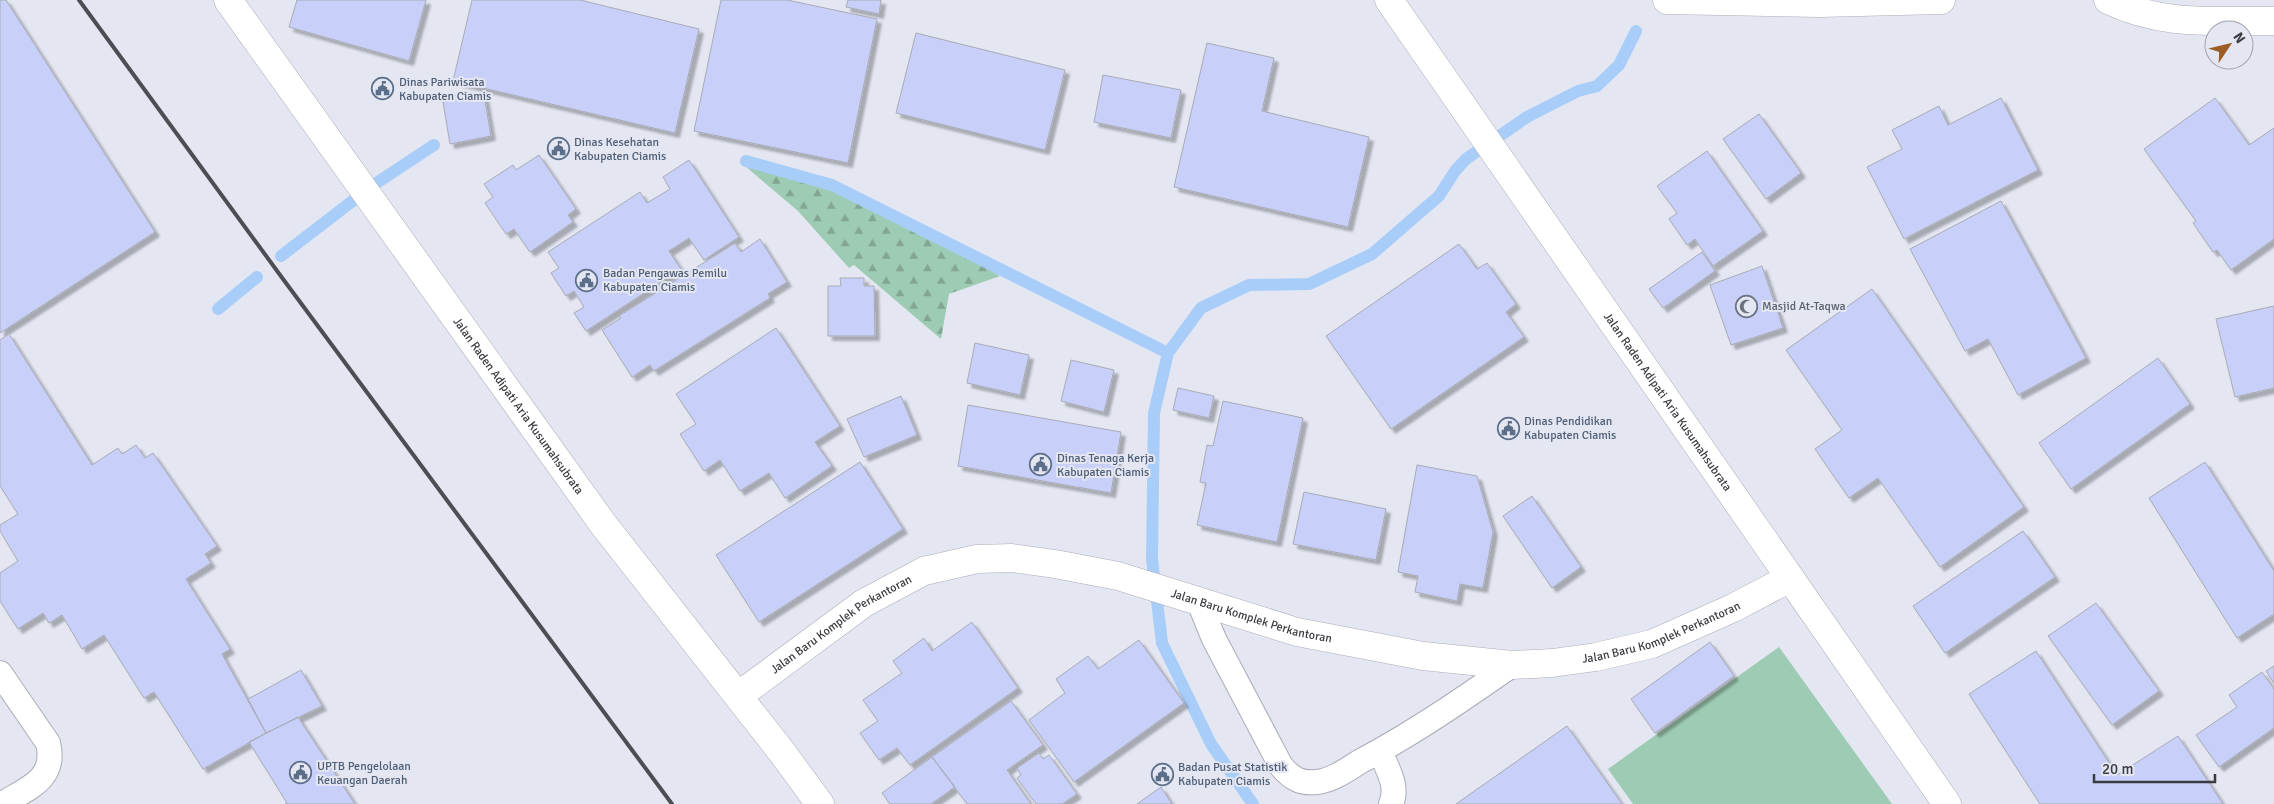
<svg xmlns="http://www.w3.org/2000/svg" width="2274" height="804" font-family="Signika,sans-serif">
	<defs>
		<pattern id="forest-firs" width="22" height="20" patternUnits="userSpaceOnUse" patternTransform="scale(1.25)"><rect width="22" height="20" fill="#9ecbb3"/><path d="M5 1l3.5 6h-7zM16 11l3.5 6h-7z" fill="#82a693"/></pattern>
		<filter id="shadow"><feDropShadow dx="4.5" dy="4.5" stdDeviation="1" flood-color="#0004"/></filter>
	</defs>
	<rect width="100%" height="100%" fill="#e4e7f2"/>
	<path fill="#9ecbb3" d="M 1779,647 L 1892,804 L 1633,804 L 1608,769 Z"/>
	<path fill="url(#forest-firs)" d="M 745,166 L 825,186 L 970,257 L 1000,276 L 949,294 L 941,339 L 854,265 L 849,268 L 798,211 Z"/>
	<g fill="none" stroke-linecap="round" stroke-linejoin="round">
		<path stroke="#a8cdf9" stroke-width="12" d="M 746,161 L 832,185 L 1168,353
			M 281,256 L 372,186 L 434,145
			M 218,309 L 257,277
			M 1253,804 L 1211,744 L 1162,643 L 1152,559 L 1154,413 L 1168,353 L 1201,308 L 1249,285 L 1309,284 L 1372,254 L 1439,196 L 1455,171 L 1466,159 L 1527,117 L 1578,91 L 1597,86 L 1619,65 L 1636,31"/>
	</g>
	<path fill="#c8d0fa" stroke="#a8aab5" filter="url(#shadow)" d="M 0,0 L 6,0 L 155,232 L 0,333 Z
		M 297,0 L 426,0 L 409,61 L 289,27 Z
		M 472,0 L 580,0 L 699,29 L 675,133 L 453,81 Z
		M 721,0 L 787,0 L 877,19 L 848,163 L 694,131 Z
		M 848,0 L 881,0 L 879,14 L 846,7 Z
		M 916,33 L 1065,70 L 1045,150 L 896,113 Z
		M 1207,43 L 1274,58 L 1262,111 L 1369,137 L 1348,227 L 1174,187 Z
		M 1103,75 L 1181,90 L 1171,138 L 1094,122 Z
		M 472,93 L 473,96 L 484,95 L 491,136 L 450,144 L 443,102 L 452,100 L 452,96 Z
		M 2001,98 L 2038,170 L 1904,239 L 1867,167 L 1902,149 L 1892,130 L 1939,106 L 1948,125 Z
		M 2215,98 L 2249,145 L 2274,128 L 2274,239 L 2231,270 L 2217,250 L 2213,252 L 2193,223 L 2196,221 L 2144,149 Z
		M 1759,114 L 1801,173 L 1766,199 L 1723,139 Z
		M 1707,151 L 1763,231 L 1713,266 L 1695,239 L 1687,245 L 1669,219 L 1677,213 L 1657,186 Z
		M 539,155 L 576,209 L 568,215 L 573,222 L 530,252 L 514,229 L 506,234 L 485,203 L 493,197 L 484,184 L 513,165 L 516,170 Z
		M 689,160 L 739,237 L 704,260 L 689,238 L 669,251 L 681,269 L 586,331 L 574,313 L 584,307 L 574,291 L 566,296 L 551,273 L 559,268 L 548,252 L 640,192 L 647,203 L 670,189 L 663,177 Z
		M 2001,201 L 2086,358 L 2018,395 L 1988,339 L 1965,351 L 1910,249 Z
		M 760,239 L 787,282 L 768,294 L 770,298 L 654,371 L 650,365 L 632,377 L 602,330 L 621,318 L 619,316 L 735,243 L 741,252 Z
		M 1459,244 L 1477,269 L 1487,263 L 1516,304 L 1506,312 L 1524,337 L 1391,429 L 1326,336 Z
		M 1702,252 L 1715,271 L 1663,308 L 1649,289 Z
		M 1762,266 L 1783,328 L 1731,345 L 1710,285 Z
		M 840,278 L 864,278 L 864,286 L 874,286 L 875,336 L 828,336 L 828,286 L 841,286 Z
		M 1872,289 L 2024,507 L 1940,567 L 1878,478 L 1849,498 L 1815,449 L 1842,430 L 1786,350 Z
		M 2274,306 L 2274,388 L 2235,397 L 2216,319 Z
		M 776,328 L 840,426 L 815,442 L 832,466 L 785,498 L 769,473 L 740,491 L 720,460 L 704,471 L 680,434 L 696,424 L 676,394 Z
		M 9,334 L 92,465 L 118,448 L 122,454 L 136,445 L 145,458 L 153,453 L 217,546 L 205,554 L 211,563 L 186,579 L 230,649 L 222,654 L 266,733 L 203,769 L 154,692 L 144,698 L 104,635 L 82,649 L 62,615 L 49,623 L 43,613 L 18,629 L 0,601 L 0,573 L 18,561 L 0,531 L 0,525 L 18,514 L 0,486 L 0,340 Z
		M 975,343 L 1029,355 L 1020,395 L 967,383 Z
		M 2158,358 L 2190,404 L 2071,489 L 2039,443 Z
		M 1071,360 L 1114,370 L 1104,412 L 1061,401 Z
		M 1178,388 L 1214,396 L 1209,418 L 1173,410 Z
		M 901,396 L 917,435 L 864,457 L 847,419 Z
		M 1223,401 L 1303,418 L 1277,542 L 1197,525 L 1206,483 L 1200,482 L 1207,445 L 1213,446 Z
		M 968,405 L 1121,432 L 1111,493 L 958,466 Z
		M 860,462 L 903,529 L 759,622 L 716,555 Z
		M 2205,462 L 2274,571 L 2274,614 L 2237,638 L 2149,498 Z
		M 1417,465 L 1477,476 L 1493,532 L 1483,588 L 1460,584 L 1457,601 L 1415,592 L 1418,576 L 1398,572 Z
		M 1304,492 L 1386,509 L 1376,560 L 1293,544 Z
		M 1532,496 L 1581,567 L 1552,588 L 1503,516 Z
		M 2023,531 L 2055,577 L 1945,653 L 1913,606 Z
		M 2096,603 L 2159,691 L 2112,725 L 2048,636 Z
		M 972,622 L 1018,688 L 910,765 L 897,748 L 879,760 L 860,733 L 878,721 L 863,700 L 902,673 L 893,661 L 924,638 L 932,651 Z
		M 1139,640 L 1184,703 L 1074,782 L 1029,720 L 1065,693 L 1056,679 L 1088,656 L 1098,669 Z
		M 1710,642 L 1734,676 L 1655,733 L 1631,699 Z
		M 2036,651 L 2117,775 L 2178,736 L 2223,804 L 2040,804 L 1969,694 Z
		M 2274,666 L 2274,683 L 2266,671 Z
		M 301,670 L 322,706 L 266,733 L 248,699 Z
		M 2262,672 L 2274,689 L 2274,728 L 2219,767 L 2196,735 L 2237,707 L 2229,695 Z
		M 1011,701 L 1043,745 L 1007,770 L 1031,804 L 967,804 L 932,757 Z
		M 298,717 L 355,804 L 285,804 L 287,803 L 249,742 Z
		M 1567,726 L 1622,804 L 1456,804 Z
		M 1039,753 L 1043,759 L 1049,755 L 1077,794 L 1062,804 L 1036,804 L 1017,778 L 1021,775 L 1017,768 Z
		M 932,757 L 955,787 L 931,804 L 890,804 L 882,793 Z
		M 1161,787 L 1172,804 L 1137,804 Z"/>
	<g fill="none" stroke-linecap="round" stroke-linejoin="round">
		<defs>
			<path id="lane" d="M 1199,602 L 1214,639 L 1281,766 C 1291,778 1300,784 1317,782 C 1333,780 1348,769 1361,761 C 1414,733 1463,699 1512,665
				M 0,673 L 48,743 C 57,779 28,788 2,804
				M 1380,751 C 1387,769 1399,786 1391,804"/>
			<g id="street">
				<path id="s1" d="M 228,0 L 603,524 L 781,751 L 820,804"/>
				<path id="s2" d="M 1389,0 L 1947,804"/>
				<path id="s3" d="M 738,696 L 864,603 L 924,571 L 977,559 L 1012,558 L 1055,564 L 1118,576 L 1297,632 L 1423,656 L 1512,665 L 1552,663 L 1596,657 L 1652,644 L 1733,608 L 1790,578"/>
			</g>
			<path id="secondary" d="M 1667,0 L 1820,3 L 1941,0
				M 2108,0 C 2164,27 2214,20 2274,21"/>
		</defs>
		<use href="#lane" stroke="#aaacb7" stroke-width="26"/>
		<use href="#street" stroke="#aaacb7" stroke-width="29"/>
		<use href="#secondary" stroke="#aaacb7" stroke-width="29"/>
		<use href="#lane" stroke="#fff" stroke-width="24"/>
		<use href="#street" stroke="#fff" stroke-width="28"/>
		<use href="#secondary" stroke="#fff" stroke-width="28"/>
		<path stroke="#4d4e54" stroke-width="4" d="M 79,0 L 283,279 L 672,804"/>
	</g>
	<defs>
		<symbol id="civic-ring" viewBox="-11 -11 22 22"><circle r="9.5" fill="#e4e7f2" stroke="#5c6f8a" stroke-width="1.5"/><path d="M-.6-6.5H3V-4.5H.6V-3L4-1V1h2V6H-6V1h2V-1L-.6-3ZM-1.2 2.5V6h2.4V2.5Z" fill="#5c6f8a"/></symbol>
		<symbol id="mosque-ring" viewBox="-11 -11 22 22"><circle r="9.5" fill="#e4e7f2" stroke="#6b7280" stroke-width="1.5"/><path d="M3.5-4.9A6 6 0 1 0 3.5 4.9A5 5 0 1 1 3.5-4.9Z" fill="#6b7280"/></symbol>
	</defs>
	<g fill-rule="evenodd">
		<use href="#civic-ring" x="370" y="76" width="25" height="25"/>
		<use href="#civic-ring" x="546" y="136" width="25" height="25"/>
		<use href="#civic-ring" x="574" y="268" width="25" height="25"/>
		<use href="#mosque-ring" x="1734" y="294" width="25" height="25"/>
		<use href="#civic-ring" x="1496" y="416" width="25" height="25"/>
		<use href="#civic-ring" x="1028" y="452" width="25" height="25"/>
		<use href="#civic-ring" x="288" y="760" width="25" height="25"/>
		<use href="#civic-ring" x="1150" y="762" width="25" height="25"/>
	</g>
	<g text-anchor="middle" stroke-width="4" stroke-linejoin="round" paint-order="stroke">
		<g font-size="12" fill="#4e5e75" stroke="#e4e7f2" text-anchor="start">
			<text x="399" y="86">Dinas Pariwisata<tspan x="399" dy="14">Kabupaten Ciamis</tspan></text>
			<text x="574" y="146">Dinas Kesehatan<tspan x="574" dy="14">Kabupaten Ciamis</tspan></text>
			<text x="603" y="277">Badan Pengawas Pemilu<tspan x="603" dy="14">Kabupaten Ciamis</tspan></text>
			<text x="1524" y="425">Dinas Pendidikan<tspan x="1524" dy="14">Kabupaten Ciamis</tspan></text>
			<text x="1057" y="462">Dinas Tenaga Kerja<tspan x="1057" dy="14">Kabupaten Ciamis</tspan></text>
			<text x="317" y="770">UPTB Pengelolaan<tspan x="317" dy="14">Keuangan Daerah</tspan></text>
			<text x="1178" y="771">Badan Pusat Statistik<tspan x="1178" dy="14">Kabupaten Ciamis</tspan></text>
		</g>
		<g font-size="12" fill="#5b616d" stroke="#e4e7f2" text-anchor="start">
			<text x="1762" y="310">Masjid At-Taqwa</text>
		</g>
		<g font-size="12" fill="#3a3b40" stroke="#e4e7f2">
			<text dy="4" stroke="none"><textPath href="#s2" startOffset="489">Jalan Raden Adipati Aria Kusumahsubrata</textPath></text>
			<text dy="4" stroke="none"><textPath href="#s1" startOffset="499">Jalan Raden Adipati Aria Kusumahsubrata</textPath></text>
			<text dy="4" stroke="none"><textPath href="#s3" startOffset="561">Jalan Baru Komplek Perkantoran</textPath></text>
			<text dy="4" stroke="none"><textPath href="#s3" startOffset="126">Jalan Baru Komplek Perkantoran</textPath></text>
			<text dy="4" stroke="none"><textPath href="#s3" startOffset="981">Jalan Baru Komplek Perkantoran</textPath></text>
		</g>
	</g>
	<g transform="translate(2229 45) rotate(55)"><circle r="24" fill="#e4e7f2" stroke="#a0a2ab"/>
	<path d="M0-4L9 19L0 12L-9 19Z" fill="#9d5e25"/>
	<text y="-8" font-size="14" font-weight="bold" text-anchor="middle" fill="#3a3b40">N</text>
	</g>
	<path d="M2094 774v8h121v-8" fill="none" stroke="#3a3b40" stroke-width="2.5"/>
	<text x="2102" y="774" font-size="15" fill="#3a3b40" stroke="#e4e7f2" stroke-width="4" paint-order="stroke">20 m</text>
</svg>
